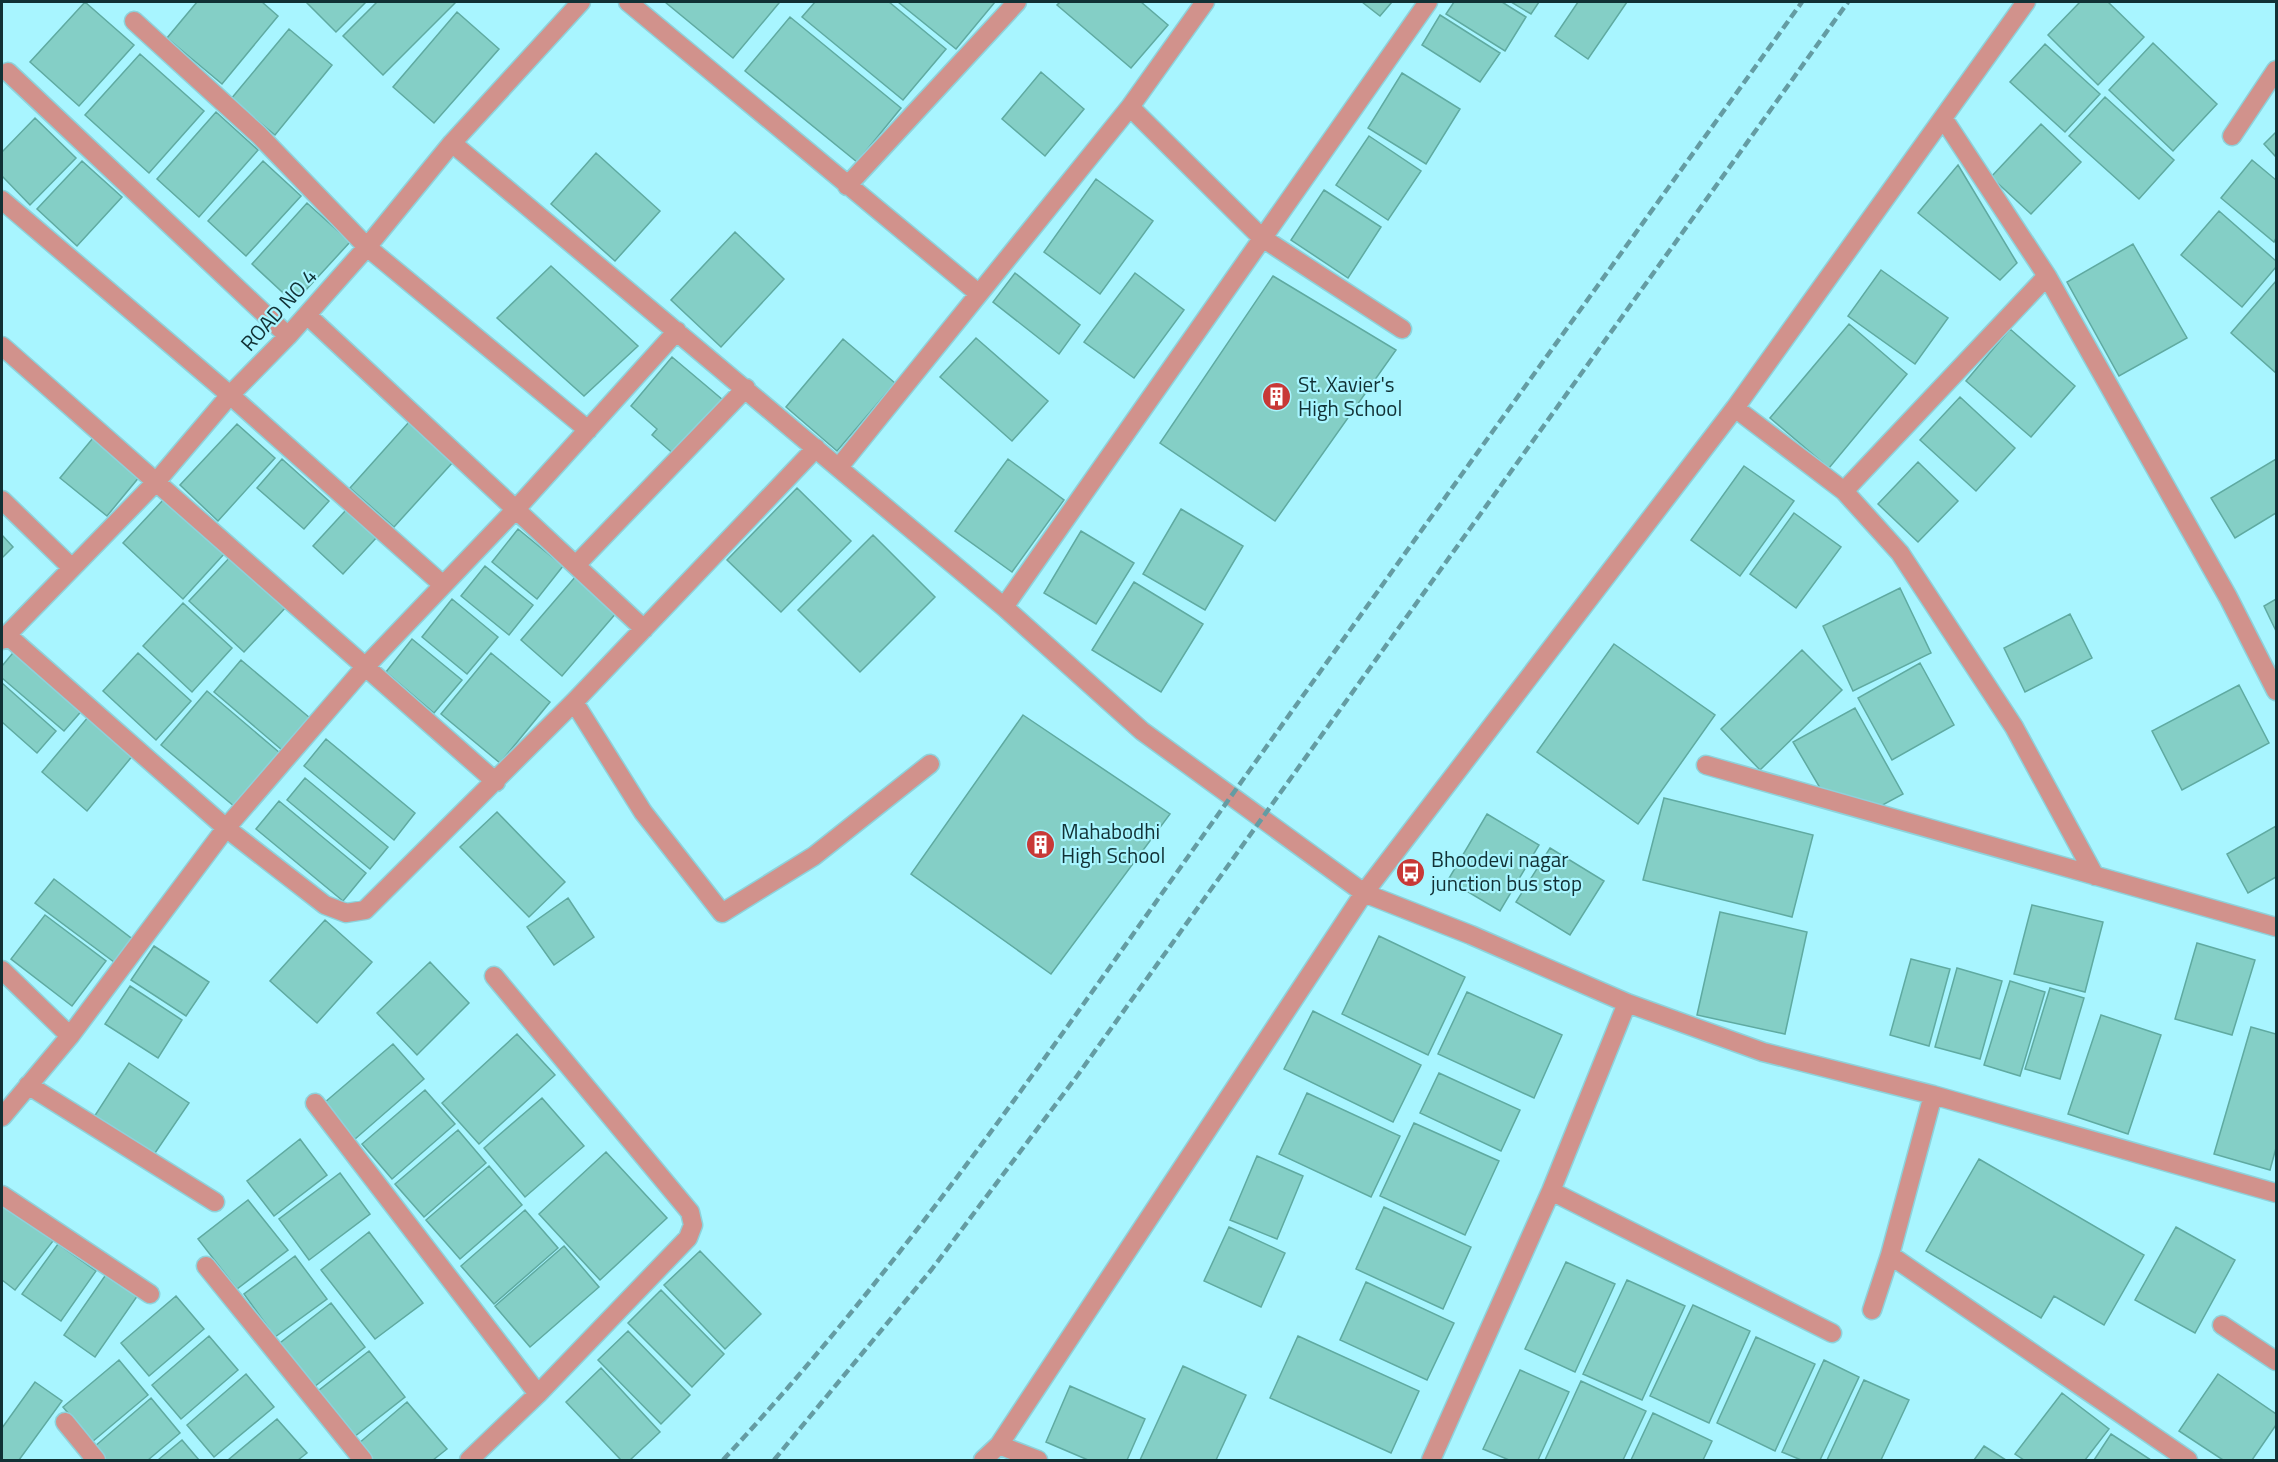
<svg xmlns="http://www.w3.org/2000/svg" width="2278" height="1462" font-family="'Titillium Web',sans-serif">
	<rect width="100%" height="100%" fill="#a8f5ff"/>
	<path fill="#84cfc6" stroke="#5faaa1" stroke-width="1.5" d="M 85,2 L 134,45 L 79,106 L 30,62 Z
		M 197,2 L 262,2 L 278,16 L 222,84 L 167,38 Z
		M 308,2 L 366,2 L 336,32 L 307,3 Z
		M 377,2 L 453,2 L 455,3 L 383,75 L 343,36 Z
		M 665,2 L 777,2 L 779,3 L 733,58 Z
		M 815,2 L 889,2 L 946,49 L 903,100 L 802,17 Z
		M 898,2 L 995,2 L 956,49 Z
		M 1060,2 L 1141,2 L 1168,25 L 1131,68 L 1057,5 Z
		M 1362,2 L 1392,2 L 1380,16 Z
		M 1454,2 L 1502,2 L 1526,17 L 1505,51 L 1446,14 Z
		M 1511,2 L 1539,2 L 1531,14 Z
		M 1578,2 L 1627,2 L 1588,59 L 1555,36 Z
		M 2080,2 L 2108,2 L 2144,37 L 2098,85 L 2048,35 Z
		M 457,12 L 499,49 L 434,123 L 393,87 Z
		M 1440,15 L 1500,53 L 1480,82 L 1422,45 Z
		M 790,17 L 901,108 L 857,162 L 745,71 Z
		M 289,29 L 332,65 L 275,135 L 231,99 Z
		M 2153,43 L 2217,104 L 2173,151 L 2109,90 Z
		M 2045,44 L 2100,94 L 2065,132 L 2010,82 Z
		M 140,54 L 204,111 L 149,173 L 85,115 Z
		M 1041,72 L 1084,109 L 1045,156 L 1002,119 Z
		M 1402,73 L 1460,109 L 1426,164 L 1368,128 Z
		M 2105,97 L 2174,160 L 2139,199 L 2069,136 Z
		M 216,112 L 258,150 L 199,217 L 157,179 Z
		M 35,118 L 76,158 L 30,205 L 2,176 L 2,152 Z
		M 2041,124 L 2081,162 L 2031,214 L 1991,177 Z
		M 2276,132 L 2276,157 L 2264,144 Z
		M 1369,136 L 1421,171 L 1388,220 L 1336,185 Z
		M 596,153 L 660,211 L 615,261 L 551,204 Z
		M 2252,160 L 2276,180 L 2276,238 L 2274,242 L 2221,198 Z
		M 82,161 L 122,197 L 77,246 L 37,209 Z
		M 263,161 L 301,196 L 246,256 L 208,221 Z
		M 1958,165 L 2017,263 L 2000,280 L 1918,213 Z
		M 1096,179 L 1153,221 L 1100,294 L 1044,252 Z
		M 1324,190 L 1381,227 L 1348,278 L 1291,240 Z
		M 307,203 L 350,242 L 294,303 L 252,264 Z
		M 2219,211 L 2276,261 L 2276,267 L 2242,307 L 2181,255 Z
		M 735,232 L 784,279 L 721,347 L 671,300 Z
		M 2133,244 L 2187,338 L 2119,376 L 2067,282 Z
		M 551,266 L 638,346 L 584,396 L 497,318 Z
		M 1881,270 L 1948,318 L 1915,364 L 1848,316 Z
		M 1015,273 L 1080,325 L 1059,354 L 993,302 Z
		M 1135,273 L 1184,310 L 1134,378 L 1084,342 Z
		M 1273,276 L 1396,350 L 1275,521 L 1160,443 Z
		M 2276,281 L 2276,373 L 2231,333 Z
		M 1849,324 L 1907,374 L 1829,468 L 1770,418 Z
		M 2010,329 L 2075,386 L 2031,437 L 1966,381 Z
		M 976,338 L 1048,401 L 1012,441 L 940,377 Z
		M 843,339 L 895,383 L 837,451 L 786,407 Z
		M 672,357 L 723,400 L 676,456 L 652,435 L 657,429 L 631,406 Z
		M 1960,397 L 2015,448 L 1976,491 L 1920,440 Z
		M 409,422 L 453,462 L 394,527 L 350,488 Z
		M 237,424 L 275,458 L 218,521 L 180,485 Z
		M 93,438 L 140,476 L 107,516 L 60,478 Z
		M 282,459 L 329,501 L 304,529 L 257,488 Z
		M 1008,459 L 1064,500 L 1012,572 L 955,531 Z
		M 2276,459 L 2276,513 L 2235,538 L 2211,498 Z
		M 1918,462 L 1958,501 L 1918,542 L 1878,504 Z
		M 1744,466 L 1794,501 L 1740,576 L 1691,540 Z
		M 797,488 L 851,541 L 781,612 L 727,560 Z
		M 164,499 L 224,554 L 183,599 L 123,543 Z
		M 347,509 L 377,537 L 343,574 L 313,546 Z
		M 1181,509 L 1243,546 L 1205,610 L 1143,574 Z
		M 1794,513 L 1841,547 L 1796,608 L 1750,574 Z
		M 518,529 L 563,566 L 537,599 L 492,562 Z
		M 1081,531 L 1134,563 L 1096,624 L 1044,593 Z
		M 2,535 L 13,547 L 2,558 Z
		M 873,535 L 935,597 L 860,672 L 798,610 Z
		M 232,555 L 287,606 L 244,652 L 189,601 Z
		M 485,566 L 533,605 L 509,635 L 461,596 Z
		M 576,576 L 617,612 L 562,676 L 521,640 Z
		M 1134,582 L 1203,624 L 1161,692 L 1092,650 Z
		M 1900,588 L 1931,653 L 1853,691 L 1823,626 Z
		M 452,599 L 498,637 L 467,674 L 422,637 Z
		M 2276,599 L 2276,631 L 2264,606 Z
		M 183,603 L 232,648 L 192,692 L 143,646 Z
		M 2070,614 L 2092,658 L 2025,692 L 2004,648 Z
		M 412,639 L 462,680 L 434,713 L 386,672 Z
		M 1614,644 L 1715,715 L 1638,824 L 1537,752 Z
		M 17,648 L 85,707 L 64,731 L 2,678 L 2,666 Z
		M 1802,650 L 1842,690 L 1760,770 L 1721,729 Z
		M 138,653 L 191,701 L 156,740 L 103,691 Z
		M 491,653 L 550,702 L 500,763 L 441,714 Z
		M 241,660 L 310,718 L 282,750 L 214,692 Z
		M 1920,663 L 1954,725 L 1892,760 L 1858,698 Z
		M 2,683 L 56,731 L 37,753 L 2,722 Z
		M 2239,685 L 2269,743 L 2182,790 L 2152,731 Z
		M 207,691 L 280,753 L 235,807 L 161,745 Z
		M 1855,708 L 1903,794 L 1879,807 L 1823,793 L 1793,742 Z
		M 1023,715 L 1170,814 L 1051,974 L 911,874 Z
		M 89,716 L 134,754 L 87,811 L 42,772 Z
		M 326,739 L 415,813 L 394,840 L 304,766 Z
		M 305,778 L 388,847 L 370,869 L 287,800 Z
		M 1664,798 L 1813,835 L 1792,917 L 1643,880 Z
		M 279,801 L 366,873 L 343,901 L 256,829 Z
		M 497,812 L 565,882 L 529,917 L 460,847 Z
		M 1487,814 L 1539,845 L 1500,911 L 1448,880 Z
		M 2276,826 L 2276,877 L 2248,893 L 2227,854 Z
		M 1550,848 L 1604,881 L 1570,935 L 1516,902 Z
		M 54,879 L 135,941 L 118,965 L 35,903 Z
		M 568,898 L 594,937 L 554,965 L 527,927 Z
		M 2032,905 L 2103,922 L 2085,992 L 2014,974 Z
		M 1720,912 L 1807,932 L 1785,1034 L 1697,1015 Z
		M 45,915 L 106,961 L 72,1006 L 11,959 Z
		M 325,920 L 372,962 L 317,1023 L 270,981 Z
		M 1379,936 L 1465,977 L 1428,1055 L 1342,1014 Z
		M 2197,943 L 2255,960 L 2232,1035 L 2175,1019 Z
		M 154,946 L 209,982 L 186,1016 L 131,980 Z
		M 1911,959 L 1950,969 L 1929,1046 L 1890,1035 Z
		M 430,962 L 469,1003 L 417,1055 L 377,1013 Z
		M 1957,968 L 2002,981 L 1980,1059 L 1935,1047 Z
		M 2010,981 L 2045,992 L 2020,1076 L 1984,1065 Z
		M 130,986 L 182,1020 L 158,1058 L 105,1024 Z
		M 2050,988 L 2084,998 L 2060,1079 L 2025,1069 Z
		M 1467,992 L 1562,1035 L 1534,1098 L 1438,1054 Z
		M 1313,1011 L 1421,1065 L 1393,1122 L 1284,1069 Z
		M 2101,1015 L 2161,1035 L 2128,1134 L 2068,1114 Z
		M 2251,1027 L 2276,1034 L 2276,1148 L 2270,1170 L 2214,1154 Z
		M 517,1034 L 555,1075 L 479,1144 L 442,1103 Z
		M 393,1044 L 424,1079 L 355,1139 L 324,1103 Z
		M 129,1063 L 189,1103 L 153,1156 L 94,1117 Z
		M 1439,1073 L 1520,1110 L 1501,1151 L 1420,1113 Z
		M 425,1090 L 455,1124 L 392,1179 L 362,1144 Z
		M 1307,1093 L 1400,1136 L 1371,1197 L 1279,1154 Z
		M 542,1098 L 584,1146 L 525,1197 L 484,1148 Z
		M 1414,1123 L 1499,1161 L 1465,1235 L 1380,1196 Z
		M 458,1130 L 486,1163 L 424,1217 L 395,1184 Z
		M 300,1139 L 327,1175 L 274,1216 L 247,1181 Z
		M 606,1152 L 667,1218 L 600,1280 L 539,1214 Z
		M 1257,1156 L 1303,1176 L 1277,1239 L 1230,1220 Z
		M 1979,1159 L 2144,1255 L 2104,1325 L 2054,1296 L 2041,1318 L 1926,1251 Z
		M 489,1166 L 522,1205 L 460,1259 L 426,1220 Z
		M 340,1173 L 370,1214 L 309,1260 L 279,1219 Z
		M 248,1200 L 288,1250 L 237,1289 L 198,1239 Z
		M 2,1201 L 53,1241 L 15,1290 L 2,1280 Z
		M 1384,1207 L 1471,1247 L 1443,1309 L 1356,1269 Z
		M 525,1210 L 558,1248 L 494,1304 L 461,1266 Z
		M 1229,1227 L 1285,1253 L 1261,1307 L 1204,1281 Z
		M 2176,1227 L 2235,1260 L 2195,1333 L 2135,1300 Z
		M 369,1232 L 423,1303 L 375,1339 L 321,1270 Z
		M 58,1244 L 96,1271 L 61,1321 L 22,1294 Z
		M 564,1246 L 599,1287 L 530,1347 L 495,1306 Z
		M 700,1251 L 761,1314 L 725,1349 L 664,1285 Z
		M 295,1256 L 327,1299 L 275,1337 L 244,1294 Z
		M 1566,1262 L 1615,1284 L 1575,1372 L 1525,1349 Z
		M 107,1273 L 138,1295 L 95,1357 L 64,1335 Z
		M 1627,1280 L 1685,1306 L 1642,1400 L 1583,1374 Z
		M 1366,1282 L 1454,1323 L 1427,1380 L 1340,1340 Z
		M 661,1290 L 724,1354 L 692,1387 L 628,1323 Z
		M 176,1296 L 204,1329 L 149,1376 L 121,1343 Z
		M 331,1303 L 365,1347 L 314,1387 L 280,1343 Z
		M 1693,1305 L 1750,1331 L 1709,1423 L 1650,1396 Z
		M 628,1331 L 690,1395 L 661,1424 L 598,1360 Z
		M 209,1336 L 238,1370 L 181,1419 L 152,1385 Z
		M 1298,1336 L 1419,1391 L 1391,1453 L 1270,1398 Z
		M 1756,1337 L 1815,1364 L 1775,1451 L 1717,1423 Z
		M 369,1351 L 405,1397 L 354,1437 L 318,1391 Z
		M 119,1360 L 148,1395 L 92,1442 L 63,1407 Z
		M 1824,1360 L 1859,1377 L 1820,1460 L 1801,1460 L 1782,1452 Z
		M 1183,1366 L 1246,1395 L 1216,1460 L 1140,1460 Z
		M 601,1368 L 660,1432 L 630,1460 L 621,1460 L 566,1402 Z
		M 1520,1370 L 1569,1392 L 1538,1460 L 1509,1460 L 1483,1449 Z
		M 246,1374 L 274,1407 L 214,1457 L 187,1425 Z
		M 2218,1374 L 2276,1414 L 2276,1425 L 2252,1460 L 2223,1460 L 2179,1431 Z
		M 1864,1380 L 1909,1400 L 1881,1460 L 1827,1460 Z
		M 1581,1381 L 1646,1411 L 1623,1460 L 1545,1460 Z
		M 35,1382 L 62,1401 L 19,1460 L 2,1460 L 2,1428 Z
		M 1070,1386 L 1145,1419 L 1127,1460 L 1088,1460 L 1046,1442 Z
		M 2062,1393 L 2109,1429 L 2085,1460 L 2024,1460 L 2015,1454 Z
		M 151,1398 L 180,1433 L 148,1460 L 105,1460 L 94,1447 Z
		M 407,1402 L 447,1449 L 433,1460 L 372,1460 L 358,1444 Z
		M 1653,1413 L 1712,1441 L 1703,1460 L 1631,1460 Z
		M 277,1419 L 307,1453 L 298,1460 L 228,1460 Z
		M 2111,1434 L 2151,1460 L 2094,1460 Z
		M 182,1440 L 199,1460 L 158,1460 Z
		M 1984,1446 L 2006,1460 L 1974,1460 Z"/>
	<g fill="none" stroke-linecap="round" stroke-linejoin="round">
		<defs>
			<path id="minor" d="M 628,2 L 978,293
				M 134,21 L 259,135 L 367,247 L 588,430
				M 8,72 L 288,336
				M 1130,107 L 1261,237 L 1402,329
				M 1943,118 L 2047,276 L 2228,597 L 2276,691
				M 2232,136 L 2276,70
				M 452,143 L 1004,607 L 1142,731 L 1364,893 L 1471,935 L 1627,1003 L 1763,1052 L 1933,1095 L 2276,1193
				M 847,186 L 1017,2
				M 2,200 L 230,395 L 443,585
				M 307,315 L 644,629
				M 2,346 L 496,782
				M 1735,408 L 1844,491 L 1900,553 L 2014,727 L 2095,876
				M 839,467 L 1130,107 L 1205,2
				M 1844,491 L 2047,276
				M 2,500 L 72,568
				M 576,565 L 746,388
				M 1004,607 L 1428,2
				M 7,635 L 226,828 L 325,905 L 346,913 L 365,910 L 574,702 L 816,448
				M 2,640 L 156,482 L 230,395 L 288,336 L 367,247 L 452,143 L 581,2
				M 574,702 L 643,812 L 722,913 L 814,856 L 930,764
				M 1706,765 L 2276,927
				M 2,970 L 70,1036
				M 28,1085 L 215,1202
				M 315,1103 L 538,1394
				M 2,1117 L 70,1036 L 226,828 L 365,667 L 517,508 L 677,331
				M 1551,1191 L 1832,1333
				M 2,1195 L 150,1294
				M 1890,1255 L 2188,1460
				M 206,1266 L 363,1460
				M 1872,1310 L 1890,1255 L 1933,1095
				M 2222,1325 L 2276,1361
				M 65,1422 L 96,1460
				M 999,1445 L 1038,1460
				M 469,1460 L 538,1394 L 688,1238 L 693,1225 L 690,1212 L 494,976
				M 983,1460 L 999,1445 L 1364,893 L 1735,408 L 2026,2
				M 1431,1460 L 1551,1191 L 1627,1003"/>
		</defs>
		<use href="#minor" stroke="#8dd2db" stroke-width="21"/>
		<use href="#minor" stroke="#d1928c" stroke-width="18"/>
		<path stroke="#649ca3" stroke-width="4.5" stroke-dasharray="9 4.5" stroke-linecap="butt" d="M 723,1460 C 907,1262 1060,1036 1217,816 C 1411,544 1607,273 1802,2
			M 774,1460 L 932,1269 L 1077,1076 L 1848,2"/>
	</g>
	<defs>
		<symbol id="building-disc" viewBox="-11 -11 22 22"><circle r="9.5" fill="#c83937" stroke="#a8f5ff"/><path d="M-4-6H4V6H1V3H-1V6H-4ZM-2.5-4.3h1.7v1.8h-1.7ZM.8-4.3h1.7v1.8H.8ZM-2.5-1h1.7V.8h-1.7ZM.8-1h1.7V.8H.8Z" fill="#fff"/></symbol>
		<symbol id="bus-disc" viewBox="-11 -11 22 22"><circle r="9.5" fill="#c83937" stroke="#a8f5ff"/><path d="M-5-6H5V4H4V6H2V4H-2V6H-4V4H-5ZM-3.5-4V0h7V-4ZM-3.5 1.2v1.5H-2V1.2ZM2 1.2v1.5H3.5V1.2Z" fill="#fff"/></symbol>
	</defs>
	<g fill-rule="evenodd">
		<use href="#building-disc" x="1260" y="380" width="33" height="33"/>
		<use href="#building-disc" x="1024" y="828" width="33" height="33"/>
		<use href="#bus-disc" x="1394" y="856" width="33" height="33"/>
	</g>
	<g text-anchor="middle" stroke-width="4.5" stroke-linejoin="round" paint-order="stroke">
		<g font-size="21" fill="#113135" stroke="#a8f5ff">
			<text transform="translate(279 310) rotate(-48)" y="7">ROAD NO 4</text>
		</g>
		<g font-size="21" fill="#113135" stroke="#a8f5ff" text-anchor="start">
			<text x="1298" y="392">St. Xavier's<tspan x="1298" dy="24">High School</tspan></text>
			<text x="1061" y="839">Mahabodhi<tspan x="1061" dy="24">High School</tspan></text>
			<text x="1431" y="867">Bhoodevi nagar<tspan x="1431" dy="24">junction bus stop</tspan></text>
		</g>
	</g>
	<rect width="2278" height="1462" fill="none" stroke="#113135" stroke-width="6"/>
</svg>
